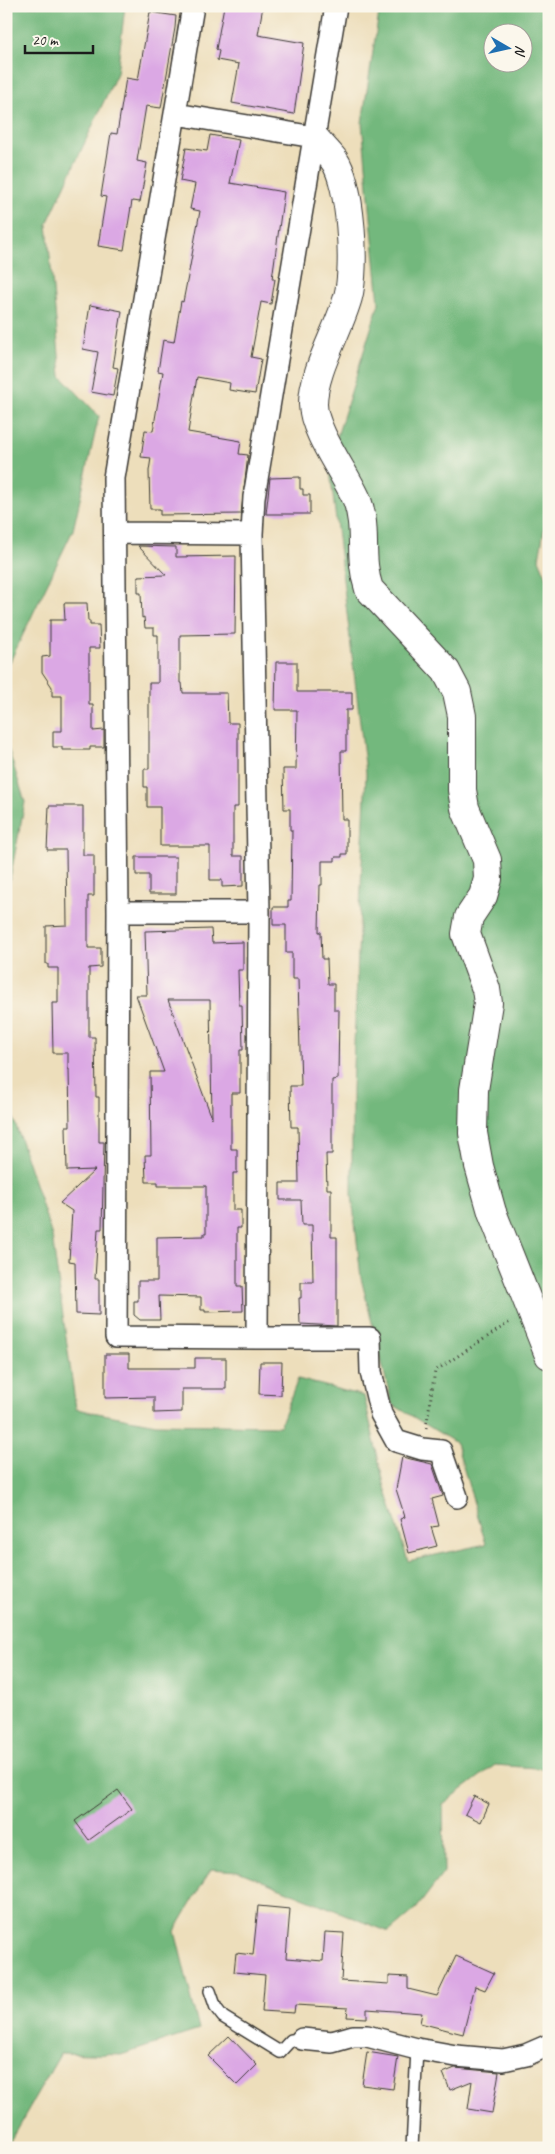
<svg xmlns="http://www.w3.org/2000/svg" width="555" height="2154" font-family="Caveat,sans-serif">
	<rect width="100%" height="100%" fill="#fbf7ec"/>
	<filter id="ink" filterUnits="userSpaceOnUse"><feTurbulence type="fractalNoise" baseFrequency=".02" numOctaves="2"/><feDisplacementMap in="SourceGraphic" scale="10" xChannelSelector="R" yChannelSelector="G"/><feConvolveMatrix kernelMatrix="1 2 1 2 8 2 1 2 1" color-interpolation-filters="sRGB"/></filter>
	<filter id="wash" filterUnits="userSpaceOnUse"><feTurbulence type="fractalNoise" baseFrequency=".0096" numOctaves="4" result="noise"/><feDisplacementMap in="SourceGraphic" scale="20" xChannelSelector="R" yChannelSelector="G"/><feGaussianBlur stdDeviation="1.12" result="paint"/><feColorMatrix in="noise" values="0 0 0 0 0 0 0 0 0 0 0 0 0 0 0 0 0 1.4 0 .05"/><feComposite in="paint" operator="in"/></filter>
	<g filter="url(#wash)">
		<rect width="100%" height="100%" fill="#eddebb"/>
		<path fill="#73b87d" stroke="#486a4c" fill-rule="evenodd" d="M 6,6 L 125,6 L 117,73 L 47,224 L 61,376 L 99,416 L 73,530 L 6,670 Z
			M 380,6 L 549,6 L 549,500 L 539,559 L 549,583 L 549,1769 L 495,1765 L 443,1804 L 444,1872 L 416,1909 L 389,1932 L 238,1871 L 211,1869 L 175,1931 L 199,2030 L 121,2055 L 61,2053 L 6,2148 L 6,1095 L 52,1236 L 76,1409 L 156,1424 L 280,1426 L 298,1379 L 364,1396 L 384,1484 L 408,1561 L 486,1544 L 456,1443 L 392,1404 L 361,1278 L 352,1195 L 352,1089 L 366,773 L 329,462 L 379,303 L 362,123 ZM 492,32 L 522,32 L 522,62 L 492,62 Z
			M 6,742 L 25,802 L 6,899 Z"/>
		<g id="blocks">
			<path fill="#dba8e4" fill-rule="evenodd" d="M 224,6 L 263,6 L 258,35 L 304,43 L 294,114 L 232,103 L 239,64 L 217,60 L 219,51 L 216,49 Z
				M 150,12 L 176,16 L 175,28 L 161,108 L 146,106 L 137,161 L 147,163 L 140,202 L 132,201 L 124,250 L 98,246 L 106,197 L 101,196 L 111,133 L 117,134 L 126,78 L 138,80 Z
				M 210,135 L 239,140 L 230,183 L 284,192 L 272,279 L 275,279 L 271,304 L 261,302 L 251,357 L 261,359 L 255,394 L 229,390 L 230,383 L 197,377 L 188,432 L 241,441 L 239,454 L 248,455 L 241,514 L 160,515 L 160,509 L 150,509 L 149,471 L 151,458 L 141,457 L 145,430 L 153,431 L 163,372 L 158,371 L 163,340 L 174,342 L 181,301 L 183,302 L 190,266 L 200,211 L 190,209 L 195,184 L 180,181 L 186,148 L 207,151 Z
				M 90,305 L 122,311 L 113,367 L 118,368 L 113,396 L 91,392 L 98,352 L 83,349 Z
				M 300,477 L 300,489 L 303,489 L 303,495 L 310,495 L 310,514 L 266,514 L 270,478 Z
				M 138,546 L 176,547 L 176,557 L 236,556 L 235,634 L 180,635 L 180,683 L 182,683 L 183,693 L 227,693 L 228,723 L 238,723 L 238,807 L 233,807 L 233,856 L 243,856 L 243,886 L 222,887 L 222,880 L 210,880 L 210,846 L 160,846 L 160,807 L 147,807 L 147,787 L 144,787 L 144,769 L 149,769 L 149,683 L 158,683 L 158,635 L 154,635 L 154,628 L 145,628 L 144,617 L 142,618 L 141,593 L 138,593 L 138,576 L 166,575 Z
				M 64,603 L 87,603 L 88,621 L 90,621 L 90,625 L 99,625 L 100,648 L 89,648 L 89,705 L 93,705 L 93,731 L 104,730 L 104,747 L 90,747 L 90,750 L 62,750 L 62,747 L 53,747 L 53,731 L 62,731 L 62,696 L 52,696 L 52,687 L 42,672 L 42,657 L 50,656 L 50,620 L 65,620 Z
				M 276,662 L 297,662 L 297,692 L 352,692 L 352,710 L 346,710 L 346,751 L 341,751 L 342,819 L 347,819 L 347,854 L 342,854 L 342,857 L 335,857 L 335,861 L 322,861 L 322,885 L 320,885 L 319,932 L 321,932 L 322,959 L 327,959 L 328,984 L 334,984 L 334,1010 L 339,1010 L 338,1079 L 332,1080 L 332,1154 L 326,1154 L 327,1189 L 331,1189 L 331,1237 L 337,1237 L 337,1326 L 300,1324 L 299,1298 L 301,1298 L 301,1282 L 313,1282 L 312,1225 L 302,1225 L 301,1200 L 280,1200 L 280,1183 L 299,1183 L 298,1127 L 291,1127 L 290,1086 L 301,1086 L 298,979 L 292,979 L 292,953 L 286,953 L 286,925 L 273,925 L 273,907 L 288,907 L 288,901 L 291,901 L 292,830 L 290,830 L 290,809 L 284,809 L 283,769 L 296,769 L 297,710 L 275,710 Z
				M 49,806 L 83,806 L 83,855 L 94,855 L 94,896 L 88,896 L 88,948 L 101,948 L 101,967 L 89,968 L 89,1037 L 95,1037 L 96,1097 L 99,1097 L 99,1142 L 104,1142 L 102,1229 L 98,1229 L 95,1279 L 99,1279 L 99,1315 L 76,1314 L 75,1262 L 69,1261 L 72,1211 L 60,1203 L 95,1170 L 67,1171 L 66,1126 L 70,1126 L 69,1069 L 68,1069 L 68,1053 L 53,1053 L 52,1003 L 58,1003 L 58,968 L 48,968 L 48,964 L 46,964 L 46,926 L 67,925 L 66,850 L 47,850 Z
				M 136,857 L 176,857 L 176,894 L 149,894 L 149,875 L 136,875 Z
				M 211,929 L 212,943 L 243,942 L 243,970 L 238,970 L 239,1005 L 242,1005 L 243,1050 L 240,1050 L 240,1093 L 231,1093 L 231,1149 L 237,1149 L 237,1173 L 233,1173 L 233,1210 L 241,1210 L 241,1228 L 237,1228 L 237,1286 L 242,1286 L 243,1311 L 205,1312 L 205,1310 L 201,1310 L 201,1297 L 159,1296 L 160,1320 L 140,1320 L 134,1315 L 134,1301 L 138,1301 L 138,1281 L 157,1281 L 157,1237 L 204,1236 L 204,1233 L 206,1233 L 206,1186 L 158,1186 L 158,1182 L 146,1182 L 145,1155 L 151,1155 L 150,1072 L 164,1072 L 136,995 L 147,995 L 145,931 ZM 168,1000 L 210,1000 L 212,1118 Z
				M 105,1354 L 129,1354 L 129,1368 L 195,1368 L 195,1358 L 226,1358 L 226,1389 L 182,1389 L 182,1412 L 154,1413 L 154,1397 L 105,1398 Z
				M 260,1362 L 282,1362 L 281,1395 L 259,1394 Z
				M 402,1457 L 432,1464 L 443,1496 L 432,1499 L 439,1526 L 431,1527 L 437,1546 L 409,1553 L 400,1519 L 405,1517 L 396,1489 Z
				M 118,1790 L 132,1809 L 89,1840 L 75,1821 Z
				M 474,1796 L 489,1804 L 481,1822 L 465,1814 Z
				M 258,1906 L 290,1909 L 286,1958 L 323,1961 L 325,1932 L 344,1933 L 341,1981 L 389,1984 L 389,1976 L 408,1977 L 408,1989 L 437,1996 L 456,1956 L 494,1973 L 485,1990 L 475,1986 L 463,2034 L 420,2023 L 422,2013 L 367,2009 L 367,2018 L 347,2017 L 348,2008 L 295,2005 L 294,2013 L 262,2011 L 265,1975 L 234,1972 L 236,1953 L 253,1955 Z
				M 229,2036 L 257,2065 L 237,2085 L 208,2056 Z
				M 367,2052 L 398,2057 L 393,2089 L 362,2085 Z
				M 455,2068 L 499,2072 L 492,2113 L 468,2109 L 472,2081 L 450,2090 L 443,2073 Z"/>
		</g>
	</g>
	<g filter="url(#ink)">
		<use href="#blocks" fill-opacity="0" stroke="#3b3934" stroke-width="1"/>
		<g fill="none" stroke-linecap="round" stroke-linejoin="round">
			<defs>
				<path id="service" d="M 210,1991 L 216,2008 L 223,2017 L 280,2052 L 291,2040 L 302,2039
					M 412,2148 L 417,2049"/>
				<path id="minor" d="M 193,6 L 114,478 L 118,912 L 116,1337 L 257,1338 L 259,912 L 252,534 L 254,497 L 336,6
					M 176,114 L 314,137
					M 115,533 L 252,534
					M 118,912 L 259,912
					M 257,1338 L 370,1338 L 371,1372 L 381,1414 L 396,1441 L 422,1449 L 441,1451 L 457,1497
					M 302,2039 L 332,2042 L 353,2036 L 367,2036 L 417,2049 L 456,2056 L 503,2060 L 526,2055 L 549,2045"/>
				<path id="tertiary" d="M 314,137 C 320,145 328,152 334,160 C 351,184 356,268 348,297 C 339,330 313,371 313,404 C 313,431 346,474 357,500 C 368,530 358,556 369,589 L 446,671 L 457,692 L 462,716 L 462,790 L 465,808 L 487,860 L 488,879 L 483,896 L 469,917 L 466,934 L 486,989 L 488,1003 L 474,1090 L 473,1133 L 479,1166 L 492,1212 L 549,1355"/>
			</defs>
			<use href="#service" stroke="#3b3934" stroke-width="14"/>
			<use href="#minor" stroke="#3b3934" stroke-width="24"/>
			<use href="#tertiary" stroke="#3b3934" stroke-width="30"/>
			<path stroke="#3b3934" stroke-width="3" stroke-dasharray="1 4" stroke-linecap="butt" d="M 426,1428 L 435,1371 L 510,1322"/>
			<use href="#service" stroke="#fff" stroke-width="11"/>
			<use href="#minor" stroke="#fff" stroke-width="21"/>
			<use href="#tertiary" stroke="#fff" stroke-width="28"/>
		</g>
	</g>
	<rect width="555" height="2154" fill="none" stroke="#fbf7ec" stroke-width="25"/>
	<g transform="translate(508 48) rotate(99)"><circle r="24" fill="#fbf7ec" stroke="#a29f99"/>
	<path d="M0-4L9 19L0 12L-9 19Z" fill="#1f6fb2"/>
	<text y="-8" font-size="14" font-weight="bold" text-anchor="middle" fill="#1c1c1c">N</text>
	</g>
	<path d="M25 45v8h68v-8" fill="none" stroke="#1c1c1c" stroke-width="2.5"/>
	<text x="32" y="45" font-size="15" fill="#1c1c1c" stroke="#fbf7ec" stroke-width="4" paint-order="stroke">20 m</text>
</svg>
